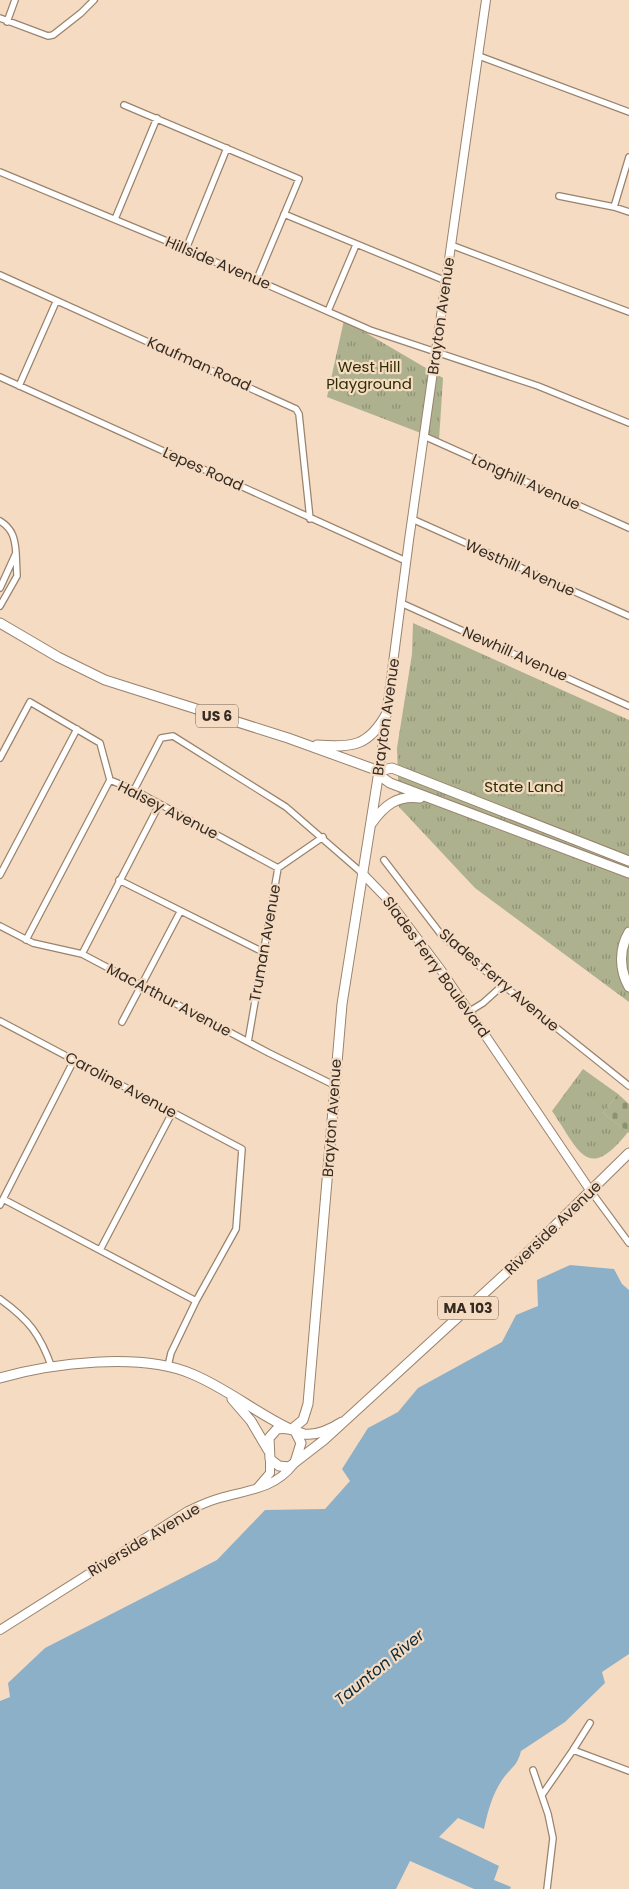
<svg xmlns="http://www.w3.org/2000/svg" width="629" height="1889" font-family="Poppins,sans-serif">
	<defs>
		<pattern id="grass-tufts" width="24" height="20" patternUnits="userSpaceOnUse" patternTransform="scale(1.25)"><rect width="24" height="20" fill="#adb18e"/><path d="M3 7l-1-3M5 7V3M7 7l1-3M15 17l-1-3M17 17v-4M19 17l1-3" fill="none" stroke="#8e9074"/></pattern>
		<pattern id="cemetery-stones" width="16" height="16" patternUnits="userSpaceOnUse" patternTransform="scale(1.25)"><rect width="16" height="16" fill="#adb18e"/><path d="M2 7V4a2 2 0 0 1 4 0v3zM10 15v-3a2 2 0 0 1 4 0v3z" fill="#8e9074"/></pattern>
	</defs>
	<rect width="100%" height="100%" fill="#f5dbc2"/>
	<path fill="url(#grass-tufts)" d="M 344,320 L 443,378 L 439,440 L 327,397 Z
		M 413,623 L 629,720 L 629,1002 L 475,888 L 399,807 L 397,748 L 412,654 Z
		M 583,1069 L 618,1094 L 603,1113 L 628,1132 C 587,1184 579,1150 552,1111 Z"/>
	<path fill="url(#cemetery-stones)" d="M 618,1094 L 629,1104 L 629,1133 L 603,1113 Z"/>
	<path fill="#8bb0c8" d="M 570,1265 L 614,1269 L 622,1284 L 629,1290 L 629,1654 L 602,1672 L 605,1683 L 565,1722 L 521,1751 C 517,1767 511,1767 502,1780 C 492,1795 488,1811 484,1829 L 458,1818 L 439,1837 L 499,1866 L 494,1880 L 511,1887 L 510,1889 L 474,1889 L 410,1861 L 396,1889 L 0,1889 L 0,1701 L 10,1697 L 8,1683 L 45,1648 L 217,1560 L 265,1510 L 325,1509 L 350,1481 L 342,1469 L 368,1428 L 398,1412 L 418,1388 L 502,1342 L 516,1315 L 538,1306 L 537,1280 Z"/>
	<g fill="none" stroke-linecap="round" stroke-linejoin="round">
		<defs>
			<path id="street" d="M 0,18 L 48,36 L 53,35 L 81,13 L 94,0
				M 7,22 L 15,0
				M 479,56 L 629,112
				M 124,105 L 299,179 L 257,279
				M 0,172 L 186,249 L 370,330 L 538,386 L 629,423
				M 559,196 L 614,207 L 629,212
				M 614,207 L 629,157
				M 284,214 L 446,281
				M 115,219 L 157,118
				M 451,245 L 629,312
				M 186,249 L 227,148
				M 0,275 L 296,409 L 299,414 L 310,519
				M 328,311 L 356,245
				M 0,377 L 406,561
				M 19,386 L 56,302
				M 424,436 L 629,528
				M 412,519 L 629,616
				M 0,521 C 13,529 15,539 16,553
				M 0,588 L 16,553 L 17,576 L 0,606
				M 401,603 L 629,706
				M 0,758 L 30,702 L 100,743 L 110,780 L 134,790 L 278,868
				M 134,790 L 161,738 L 173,736 L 286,807 L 362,873
				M 384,860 L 443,937 L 629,1086
				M 0,875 L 77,729
				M 119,880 L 263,952
				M 0,926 L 33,943 L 82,954 L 269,1053 L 334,1085
				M 26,940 L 110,780
				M 82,954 L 159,805
				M 470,1011 L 483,1003 L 503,985
				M 0,1021 L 242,1149 L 236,1229 L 196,1301 L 171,1353 L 168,1366
				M 122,1022 L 180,912
				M 248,1042 L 278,868 L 323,837
				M 590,1190 L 629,1243
				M 3,1199 L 196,1301
				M 0,1205 L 74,1060
				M 100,1250 L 172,1113
				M 0,1299 C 29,1320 40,1334 52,1368
				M 573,1750 L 590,1723
				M 533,1770 L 548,1814 L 553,1838 L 547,1889
				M 542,1795 L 573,1750 L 629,1771"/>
			<path id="secondary" d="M 379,771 L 409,540 L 486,0
				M 362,873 L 390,902 L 441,970 L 590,1190
				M 258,1487 L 270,1473 L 270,1459
				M 0,1630 L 188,1511 C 198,1506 209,1501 220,1498 C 248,1490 274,1489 293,1465"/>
			<path id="primary" d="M 0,623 L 58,657 L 105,680 L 288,738 L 379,771
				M 317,745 C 353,748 369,746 387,713
				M 379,771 L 383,778 L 390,783 L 629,873
				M 379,771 L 392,768 L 629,861
				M 371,824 C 384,806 396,795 420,798
				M 629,932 C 619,949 619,969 629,987
				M 0,1378 C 52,1363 141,1352 192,1374 C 226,1388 255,1412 288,1428
				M 232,1399 L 251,1421 L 268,1450
				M 342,1422 C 331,1429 318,1436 304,1434 C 295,1431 288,1427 277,1429 L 269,1438 L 270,1459 L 279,1466 L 289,1467 L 324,1440 L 516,1264 L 629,1153
				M 292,1429 L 303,1420 L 308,1404 L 342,1004 L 379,771
				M 295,1431 L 301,1443 L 295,1462"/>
		</defs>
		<use href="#street" stroke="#9a836c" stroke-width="8"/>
		<use href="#secondary" stroke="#9a836c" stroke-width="10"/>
		<use href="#primary" stroke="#9a836c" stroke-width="11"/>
		<use href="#street" stroke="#fff" stroke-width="5.5"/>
		<use href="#secondary" stroke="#fff" stroke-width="8"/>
		<use href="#primary" stroke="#fff" stroke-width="9"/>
	</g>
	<g text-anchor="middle" stroke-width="4.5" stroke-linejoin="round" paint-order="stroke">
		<g fill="#f5dbc2" stroke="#6f6052" stroke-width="1">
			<rect x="196" y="704.5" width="42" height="23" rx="4"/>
			<rect x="438" y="1296.5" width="60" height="23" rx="4"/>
		</g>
		<g font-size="14" font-weight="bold" fill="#352b22">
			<text x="217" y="721">US 6</text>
			<text x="468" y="1313">MA 103</text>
		</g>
		<g font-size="15" fill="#352b22" stroke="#f5dbc2">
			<text transform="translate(218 263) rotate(23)" y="5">Hillside Avenue</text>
			<text transform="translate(441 316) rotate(-82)" y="5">Brayton Avenue</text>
			<text transform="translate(199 364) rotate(24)" y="5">Kaufman Road</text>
			<text transform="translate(203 469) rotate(24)" y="5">Lepes Road</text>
			<text transform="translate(526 482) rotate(24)" y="5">Longhill Avenue</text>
			<text transform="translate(520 568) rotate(24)" y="5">Westhill Avenue</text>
			<text transform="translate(515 654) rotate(24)" y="5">Newhill Avenue</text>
			<text transform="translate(386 717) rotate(-82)" y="5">Brayton Avenue</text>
			<text transform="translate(168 810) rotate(27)" y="5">Halsey Avenue</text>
			<text transform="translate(265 943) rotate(-80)" y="5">Truman Avenue</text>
			<text transform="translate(436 967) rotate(54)" y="5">Slades Ferry Boulevard</text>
			<text transform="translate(499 980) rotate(40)" y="5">Slades Ferry Avenue</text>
			<text transform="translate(169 1000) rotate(28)" y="5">MacArthur Avenue</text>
			<text transform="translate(121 1085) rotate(28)" y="5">Caroline Avenue</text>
			<text transform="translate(332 1118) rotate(-86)" y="5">Brayton Avenue</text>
			<text transform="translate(553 1228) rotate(-44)" y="5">Riverside Avenue</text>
			<text transform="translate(144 1540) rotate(-31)" y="5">Riverside Avenue</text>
		</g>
		<g font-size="15" fill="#2d2e00" stroke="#f5dbc2">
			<text x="369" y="372">West Hill<tspan x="369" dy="17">Playground</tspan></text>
			<text x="524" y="792">State Land</text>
		</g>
		<g font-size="16" font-style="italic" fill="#0c2c3e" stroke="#f5dbc2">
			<text transform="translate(379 1667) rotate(-39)" y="6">Taunton River</text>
		</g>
	</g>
</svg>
